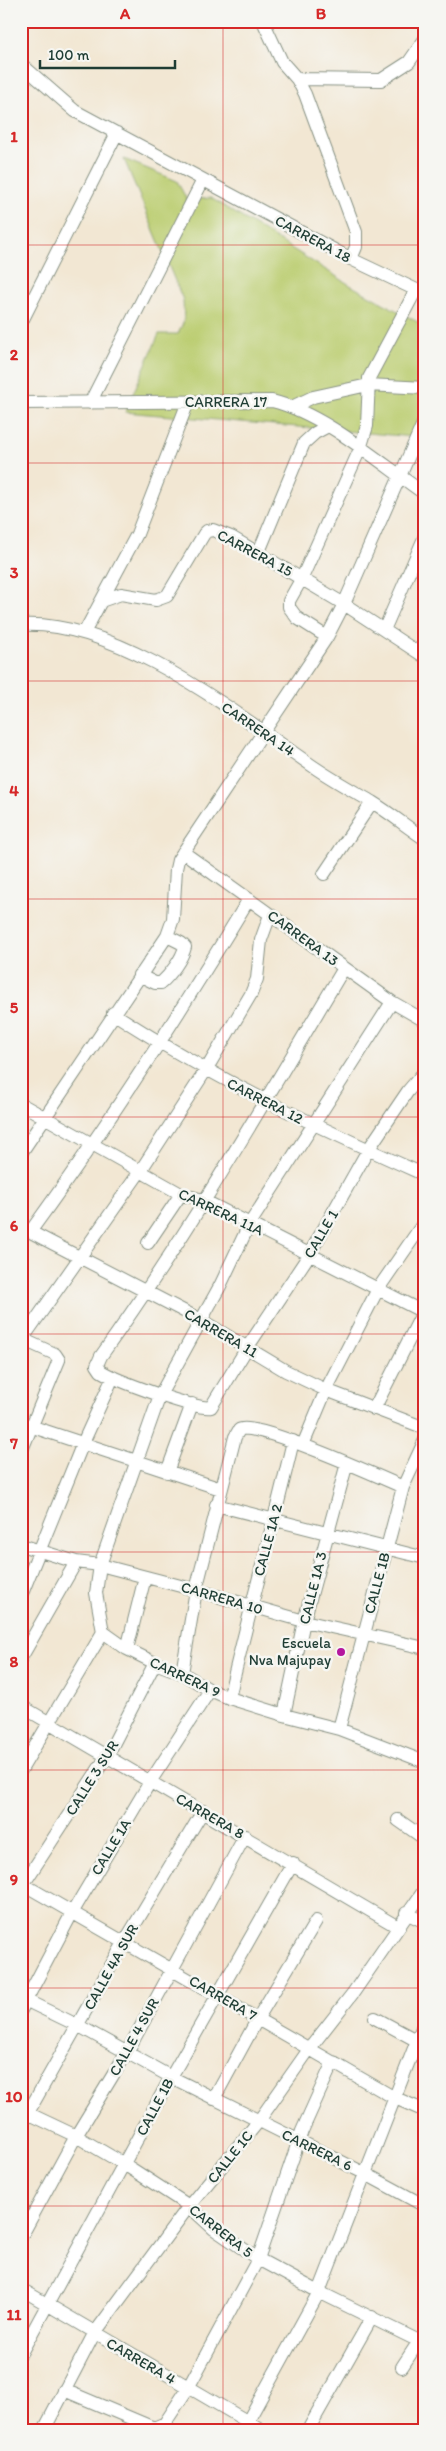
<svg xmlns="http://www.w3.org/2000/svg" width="446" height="2451" font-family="Itim,sans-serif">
	<rect width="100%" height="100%" fill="#f6f6f2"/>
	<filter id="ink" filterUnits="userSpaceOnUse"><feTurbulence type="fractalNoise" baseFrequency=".02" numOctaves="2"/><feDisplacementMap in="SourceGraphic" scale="10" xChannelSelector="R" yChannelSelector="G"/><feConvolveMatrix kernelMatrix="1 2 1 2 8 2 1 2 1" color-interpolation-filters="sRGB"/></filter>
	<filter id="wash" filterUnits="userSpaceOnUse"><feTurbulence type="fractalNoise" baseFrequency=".0096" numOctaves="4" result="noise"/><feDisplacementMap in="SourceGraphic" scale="20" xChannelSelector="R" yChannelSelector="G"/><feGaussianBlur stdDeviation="1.12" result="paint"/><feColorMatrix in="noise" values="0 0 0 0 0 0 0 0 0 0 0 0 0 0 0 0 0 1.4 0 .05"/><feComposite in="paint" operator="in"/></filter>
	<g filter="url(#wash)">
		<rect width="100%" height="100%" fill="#f2e7d3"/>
		<path fill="#bcce72" stroke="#6e8653" d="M 124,159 L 177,181 L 187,200 L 211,198 L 350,285 L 425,326 L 425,438 L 125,412 L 159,334 L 178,334 L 184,321 L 183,300 Z"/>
	</g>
	<g filter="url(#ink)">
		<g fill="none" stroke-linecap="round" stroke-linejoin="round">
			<defs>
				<path id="minor" d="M 263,21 L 282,62 L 297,79 L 305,94 L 356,232 L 356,247 L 351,259
					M 21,64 L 75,111 L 351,259 L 425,294
					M 297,79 L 381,80 L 409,62 L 425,39
					M 21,323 L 117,133
					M 21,403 L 272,401 C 325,414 380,463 425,494
					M 90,403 L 203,180
					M 294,406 L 313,397 L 368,385 L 425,388
					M 258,554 L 304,443 L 315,433 L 328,426
					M 101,601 L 121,594 L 156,600 L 167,596 L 204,534 L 207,531 L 213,530 L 231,537 L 344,604 L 425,657
					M 21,625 C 119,619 239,716 317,769 C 335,781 353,791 372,802 C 390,813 407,827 425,839
					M 384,630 L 425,536
					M 84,633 L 137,534 L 188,402
					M 327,637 L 297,618 L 289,607 L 289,601 L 302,578 L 360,449 L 367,426 L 369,378 L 416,290
					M 183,852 L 392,1002 L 425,1021
					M 324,874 L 372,802
					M 344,968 C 266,1099 190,1232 101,1356 L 97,1365 L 101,1371 C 115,1380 198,1411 211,1407 L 247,1348 L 309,1255 L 368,1150 L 408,1091 L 425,1071
					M 139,975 L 155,983 L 161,983 C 170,975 182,959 185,947 L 181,943 L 167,936
					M 113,1013 C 212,1078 317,1127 425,1175
					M 21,1104 L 181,1194 L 203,1200 L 425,1313
					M 21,1153 L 167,936 L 173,919 L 176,869 L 178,860 L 327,637 L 344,604 L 425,419
					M 21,1227 L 201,1320 L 286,1371 L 326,1390 L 425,1428
					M 30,1232 C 108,1125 180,1013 249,899
					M 148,1243 L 181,1194
					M 21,1341 L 141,1170 L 206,1070 L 251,994 L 257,979 L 261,940 L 270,915
					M 374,1409 L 423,1312
					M 21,1423 L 221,1489
					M 303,1445 L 326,1390 L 378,1289 L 425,1221
					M 21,1452 L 59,1360 L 55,1354 L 22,1339
					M 167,1472 L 192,1404
					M 216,1505 L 425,1558
					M 21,1545 L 76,1562 L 100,1565 L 196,1590 L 304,1621 L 425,1648
					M 23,1591 L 83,1443 L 113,1377
					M 103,1632 L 96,1593 L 100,1565 L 160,1395 L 220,1286 L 249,1225 L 392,1002
					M 103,1632 L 127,1649 L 155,1663 L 182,1673 L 210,1690 L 229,1698 L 284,1715 L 339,1729 L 425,1762
					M 127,1649 L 145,1577
					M 21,1658 L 76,1562
					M 182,1673 L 196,1590 L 235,1437 L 239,1430 C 252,1419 382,1478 403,1487
					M 229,1698 C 249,1612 273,1527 293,1441
					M 21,1706 L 398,1927
					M 284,1715 L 304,1621 L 347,1463
					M 339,1729 L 403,1487 L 425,1440
					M 21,1770 L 103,1632
					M 398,1820 L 425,1839
					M 21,1883 L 393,2097 L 425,2111
					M 21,1888 L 107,1756 L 155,1663
					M 406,1913 L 425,1922
					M 21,1998 L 79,2026 L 171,2077 L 364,2173 L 425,2206
					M 21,2010 L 72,1913 L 150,1782 L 210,1690
					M 375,2018 L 425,2045
					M 214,2099 L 258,2018 L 316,1921
					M 21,2110 L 76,2136 L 124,2164 L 189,2206 L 214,2229 L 258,2259 L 319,2292 L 425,2344
					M 21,2125 L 125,1941 L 203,1811
					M 21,2237 L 76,2136 L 127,2052 L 245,1836
					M 21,2289 L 262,2430
					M 21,2353 L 171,2077 L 293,1863
					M 402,2367 L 419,2341
					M 64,2390 L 154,2428 L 165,2423 L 188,2388 L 258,2259 L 302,2131 L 333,2062
					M 44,2430 L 94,2334 L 189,2206 L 258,2122 L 310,2048 L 353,1993 L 425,1889
					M 243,2430 L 319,2292 L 425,2020
					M 308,2430 L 372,2317"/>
			</defs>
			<use href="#minor" stroke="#889284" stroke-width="14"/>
			<use href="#minor" stroke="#fff" stroke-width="12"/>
		</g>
	</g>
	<path fill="none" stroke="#d62828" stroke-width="1" stroke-opacity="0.55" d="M 223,21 L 223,2430M 21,245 L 425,245M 21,463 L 425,463M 21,681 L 425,681M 21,899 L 425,899M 21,1117 L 425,1117M 21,1334 L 425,1334M 21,1552 L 425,1552M 21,1770 L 425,1770M 21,1988 L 425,1988M 21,2206 L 425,2206"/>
	<circle fill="#b5179e" stroke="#f6f6f2" stroke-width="2" cx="341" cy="1652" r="5"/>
	<g text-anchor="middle" stroke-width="5" stroke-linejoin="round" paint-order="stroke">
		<g font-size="15" fill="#1f3d34" stroke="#f6f6f2">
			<text transform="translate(313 239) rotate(28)" y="5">CARRERA 18</text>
			<text x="226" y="407">CARRERA 17</text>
			<text transform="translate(255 553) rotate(28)" y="5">CARRERA 15</text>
			<text transform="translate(258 729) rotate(34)" y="5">CARRERA 14</text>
			<text transform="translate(303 938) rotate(36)" y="5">CARRERA 13</text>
			<text transform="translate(265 1101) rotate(27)" y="5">CARRERA 12</text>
			<text transform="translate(221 1212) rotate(25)" y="5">CARRERA 11A</text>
			<text transform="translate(321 1234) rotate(-60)" y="5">CALLE 1</text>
			<text transform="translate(221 1333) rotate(30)" y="5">CARRERA 11</text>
			<text transform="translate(268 1540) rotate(-75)" y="5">CALLE 1A 2</text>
			<text transform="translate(377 1583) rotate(-75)" y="5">CALLE 1B</text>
			<text transform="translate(313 1588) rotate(-76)" y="5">CALLE 1A 3</text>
			<text transform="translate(222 1598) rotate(16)" y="5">CARRERA 10</text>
			<text transform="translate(185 1677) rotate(25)" y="5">CARRERA 9</text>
			<text transform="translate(92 1778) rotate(-58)" y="5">CALLE 3 SUR</text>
			<text transform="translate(210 1816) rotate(30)" y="5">CARRERA 8</text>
			<text transform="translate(111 1847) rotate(-59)" y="5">CALLE 1A</text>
			<text transform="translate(111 1967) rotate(-61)" y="5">CALLE 4A SUR</text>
			<text transform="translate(223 1998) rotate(30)" y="5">CARRERA 7</text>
			<text transform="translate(134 2037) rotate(-61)" y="5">CALLE 4 SUR</text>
			<text transform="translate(155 2107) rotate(-62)" y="5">CALLE 1B</text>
			<text transform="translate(317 2150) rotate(26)" y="5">CARRERA 6</text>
			<text transform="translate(230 2157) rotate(-51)" y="5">CALLE 1C</text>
			<text transform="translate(221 2231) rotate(38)" y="5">CARRERA 5</text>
			<text transform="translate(141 2361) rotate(30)" y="5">CARRERA 4</text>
		</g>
		<g font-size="15" fill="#1f3d34" stroke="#f6f6f2" text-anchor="end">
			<text x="331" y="1648">Escuela<tspan x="331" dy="17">Nva Majupay</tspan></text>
		</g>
	</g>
	<rect width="446" height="2451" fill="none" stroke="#f6f6f2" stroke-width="55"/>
	<path d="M40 60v8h135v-8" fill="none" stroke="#1f3d34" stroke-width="2.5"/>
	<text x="48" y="60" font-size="15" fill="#1f3d34" stroke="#f6f6f2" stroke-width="4" paint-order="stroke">100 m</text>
	<rect x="28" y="28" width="390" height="2396" fill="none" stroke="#d62828" stroke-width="2"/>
	<g font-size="16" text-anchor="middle" font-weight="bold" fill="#d62828">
		<text x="125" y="19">A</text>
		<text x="321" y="19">B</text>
		<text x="14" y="142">1</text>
		<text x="14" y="360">2</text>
		<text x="14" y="578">3</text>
		<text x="14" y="796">4</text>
		<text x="14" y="1013">5</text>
		<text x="14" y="1231">6</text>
		<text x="14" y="1449">7</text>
		<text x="14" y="1667">8</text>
		<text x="14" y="1885">9</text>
		<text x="14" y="2102">10</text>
		<text x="14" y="2320">11</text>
	</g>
</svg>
